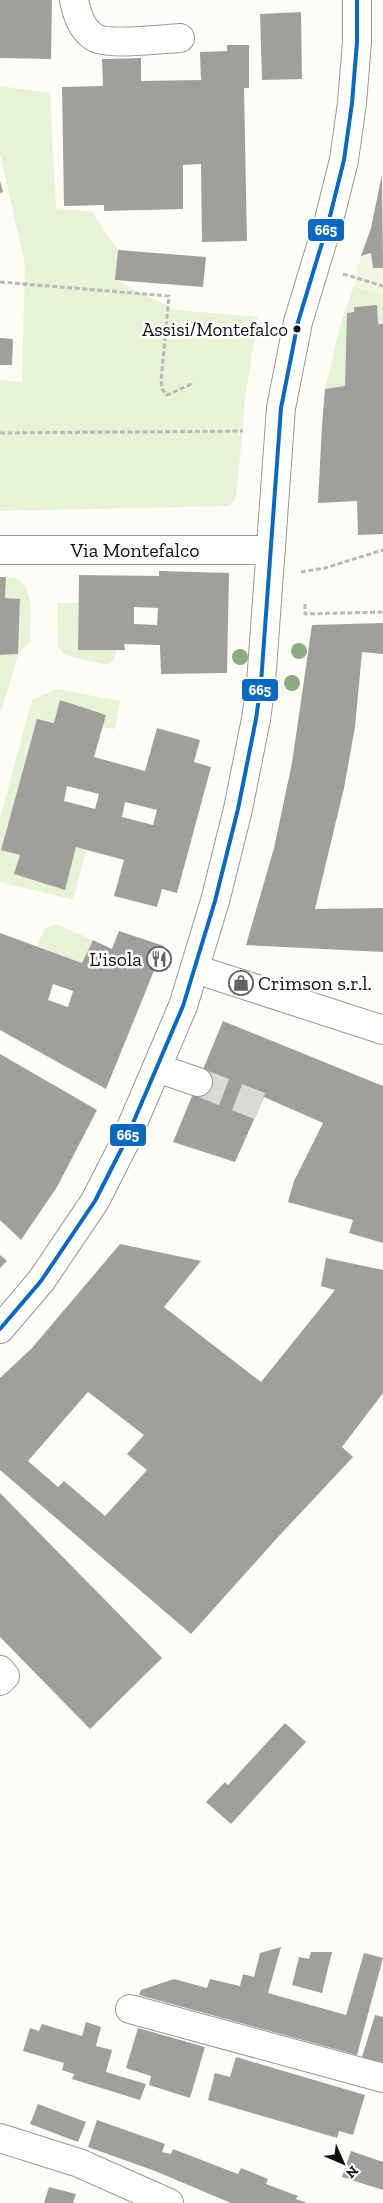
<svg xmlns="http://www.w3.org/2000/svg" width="383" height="2203" font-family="'Zilla Slab',serif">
	<rect width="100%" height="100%" fill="#fdfcf7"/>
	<path fill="#e7f3d7" d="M 0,86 L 50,93 L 56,208 L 92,212 L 118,250 L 115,280 L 176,310 L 258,317 L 246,391 L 236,499 L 228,506 L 0,511 L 0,380 L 22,382 L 25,264 L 0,154 Z
		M 354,286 L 383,295 L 383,324 L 378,324 L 377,305 L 354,307 L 345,386 L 325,389 L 342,319 Z
		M 6,577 C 9,578 14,578 18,579 C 35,587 30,626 30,642 L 18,655 L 0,715 L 0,655 L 18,654 L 20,599 L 5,598 Z
		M 57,603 L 78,603 L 78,650 L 116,650 L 115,658 L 106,665 L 65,655 L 58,647 Z
		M 57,689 L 120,701 L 115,729 L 54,723 L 37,719 L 1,849 L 20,855 L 15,874 L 64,890 L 76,847 L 86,850 L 73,900 L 0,882 L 0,818 L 32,700 Z
		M 56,924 L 93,940 L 82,963 L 37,946 L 45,928 Z"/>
	<path fill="#f0f6e1" d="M 383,252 L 383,295 L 354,286 L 361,256 Z"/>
	<path fill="#a19f9c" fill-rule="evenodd" d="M 0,0 L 52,0 L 51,59 L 0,58 Z
		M 301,12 L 302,79 L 262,80 L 260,14 Z
		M 227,45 L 249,45 L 249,88 L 244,88 L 247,241 L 202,242 L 201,164 L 183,165 L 183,209 L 104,211 L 104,205 L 64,206 L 62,87 L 103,86 L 102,59 L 141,58 L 141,81 L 201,80 L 200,52 L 227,51 Z
		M 382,174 L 383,268 L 373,268 L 371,253 L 361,256 L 371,228 Z
		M 0,181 L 3,192 L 0,193 Z
		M 118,250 L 206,257 L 203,287 L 115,280 Z
		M 377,305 L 378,324 L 383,324 L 383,534 L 358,535 L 357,501 L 318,503 L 322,426 L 325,389 L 345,386 L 347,313 L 354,312 L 354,307 Z
		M 0,338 L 13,339 L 12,365 L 0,365 Z
		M 159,571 L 229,573 L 227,673 L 161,674 L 160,645 L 124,644 L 125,650 L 78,650 L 79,575 L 159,576 ZM 134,607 L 158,608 L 157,625 L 134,624 Z
		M 0,577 L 6,577 L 5,598 L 20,599 L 18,654 L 0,655 Z
		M 383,623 L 383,654 L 362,652 L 355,727 L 344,788 L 315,909 L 383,908 L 383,952 L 246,945 L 274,848 L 292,763 L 312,625 Z
		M 60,700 L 106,715 L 94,757 L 145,771 L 157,728 L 200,740 L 194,762 L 211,767 L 177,893 L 162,889 L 157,907 L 114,896 L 124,860 L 76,847 L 65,890 L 14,874 L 20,855 L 1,850 L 37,719 L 54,723 ZM 67,786 L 99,794 L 95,809 L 64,801 ZM 125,802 L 157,810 L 153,825 L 122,817 Z
		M 119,931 L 164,946 L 106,1089 L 0,1030 L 0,933 L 82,963 L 93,940 L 112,949 ZM 53,984 L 73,991 L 68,1007 L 48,1000 Z
		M 223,1021 L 383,1086 L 383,1243 L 349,1233 L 353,1220 L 288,1202 L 294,1181 L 323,1123 L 264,1097 L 235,1162 L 173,1142 Z
		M 0,1054 L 97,1110 L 57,1187 L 21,1240 L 0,1220 Z
		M 120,1244 L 201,1261 L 164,1307 L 261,1382 L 335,1290 L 321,1286 L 326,1258 L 383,1270 L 383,1393 L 342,1447 L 353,1457 L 278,1537 L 191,1634 L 0,1470 L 0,1378 L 32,1348 ZM 88,1392 L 144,1435 L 127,1454 L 147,1470 L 105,1516 L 64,1481 L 58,1487 L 28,1461 Z
		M 0,1255 L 7,1261 L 0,1268 Z
		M 0,1493 L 162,1658 L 90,1729 L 0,1637 Z
		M 285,1723 L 306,1742 L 231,1824 L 206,1802 L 225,1782 L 228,1785 Z
		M 281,1947 L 268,1993 L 346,2015 L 364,1953 L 383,1958 L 357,2055 L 139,1995 L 141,1990 L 174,1979 L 207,1988 L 210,1979 L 240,1986 L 243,1974 L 254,1977 L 260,1953 Z
		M 311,1952 L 332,1952 L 322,1993 L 292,1985 L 299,1957 L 309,1959 Z
		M 375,2015 L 383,2017 L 383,2063 L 362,2057 Z
		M 86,2022 L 101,2027 L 96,2046 L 112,2050 L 106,2072 L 146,2084 L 140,2100 L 72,2079 L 74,2074 L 62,2070 L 64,2063 L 23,2051 L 30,2028 L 39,2031 L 42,2024 L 82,2036 Z
		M 138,2028 L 205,2047 L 190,2098 L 149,2085 L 151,2076 L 126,2068 Z
		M 236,2057 L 365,2095 L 353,2135 L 339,2131 L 337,2138 L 208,2100 L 215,2073 L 230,2077 Z
		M 38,2104 L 86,2122 L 78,2142 L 30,2124 Z
		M 97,2120 L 165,2144 L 162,2152 L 171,2154 L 173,2149 L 238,2174 L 241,2168 L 268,2179 L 266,2184 L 298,2196 L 296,2199 L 307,2203 L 231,2203 L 155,2171 L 88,2147 Z
		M 351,2151 L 383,2162 L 383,2190 L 342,2177 Z
		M 49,2187 L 76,2194 L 73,2203 L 44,2203 Z"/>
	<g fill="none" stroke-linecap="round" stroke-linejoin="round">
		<path stroke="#dad9d4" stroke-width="28" stroke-dasharray="28 14" stroke-linecap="butt" d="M 198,1082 L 260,1106"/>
		<defs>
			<g id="minor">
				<path d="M 74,0 C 77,14 81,29 94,37 C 107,46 161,39 180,38"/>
				<path id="s1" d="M 0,550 L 271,550"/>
				<path d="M 195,969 L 383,1030"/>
				<path d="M 157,1068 L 198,1082"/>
				<path d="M 0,1329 L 41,1281 L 95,1201 L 124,1144 L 183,1006 L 215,901 L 238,809 L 256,719 L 261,683 L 281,408 L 298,322 L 329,220 L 344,160 L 352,103 L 357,42 L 357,0"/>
				<path d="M 0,1670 L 5,1676 L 0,1681"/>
				<path d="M 130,2009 L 383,2078"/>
				<path d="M 0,2138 L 79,2163 L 169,2203"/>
			</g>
		</defs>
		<use href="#minor" stroke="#979795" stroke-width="30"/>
		<path stroke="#b9b9b8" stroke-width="3" stroke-dasharray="5 2.5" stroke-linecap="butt" d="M 343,274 L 383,286
			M 0,282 L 169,296 L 161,381 L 162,389 L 167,395 L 194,383
			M 0,433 L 243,431
			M 301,572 L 325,568 L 383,550
			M 305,604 L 305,614 L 383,612"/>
		<use href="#minor" stroke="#fffffe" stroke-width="28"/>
		<defs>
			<path id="bus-1" d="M 0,1329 L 41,1281 L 95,1201 L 124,1144 L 183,1006 L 215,901 L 238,809 L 256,719 L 261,683 L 281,408 L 298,322 L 329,220 L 344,160 L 352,103 L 357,42 L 357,0"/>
		</defs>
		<use href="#bus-1" stroke="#fff" stroke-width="8"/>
		<use href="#bus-1" stroke="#0c69bf" stroke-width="4"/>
	</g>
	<g fill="#8cac80">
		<circle cx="299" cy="651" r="8"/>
		<circle cx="240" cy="657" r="8"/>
		<circle cx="292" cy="683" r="8"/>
	</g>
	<defs>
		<symbol id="restaurant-ring" viewBox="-11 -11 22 22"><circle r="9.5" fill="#fff" stroke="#646362" stroke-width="1.5"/><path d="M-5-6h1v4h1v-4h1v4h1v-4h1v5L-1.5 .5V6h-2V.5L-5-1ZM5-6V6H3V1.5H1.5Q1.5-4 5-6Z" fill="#646362"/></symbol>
		<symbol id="shop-ring" viewBox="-11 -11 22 22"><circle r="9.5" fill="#fff" stroke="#646362" stroke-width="1.5"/><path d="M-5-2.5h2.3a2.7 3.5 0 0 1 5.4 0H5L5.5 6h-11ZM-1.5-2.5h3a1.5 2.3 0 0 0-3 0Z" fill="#646362"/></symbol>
	</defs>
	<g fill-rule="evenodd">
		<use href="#restaurant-ring" x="145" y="945" width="28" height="28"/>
		<use href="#shop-ring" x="227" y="969" width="28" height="28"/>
	</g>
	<circle fill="#111" stroke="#fff" stroke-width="2" cx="297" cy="329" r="4.5"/>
	<g text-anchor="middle" stroke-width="5" stroke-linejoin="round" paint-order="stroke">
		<g font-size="19" fill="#111" stroke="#fff" text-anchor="end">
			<text x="288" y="336">Assisi/Montefalco</text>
		</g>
		<g font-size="20" fill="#111" stroke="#fff">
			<text dy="7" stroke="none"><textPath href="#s1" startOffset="135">Via Montefalco</textPath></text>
		</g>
		<g font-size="20" fill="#111" stroke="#fff" text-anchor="end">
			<text x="142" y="966">L'isola</text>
			<text x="258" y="990" text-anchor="start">Crimson s.r.l.</text>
		</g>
	</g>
	<g stroke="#fff" stroke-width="2">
		<rect x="307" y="218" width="38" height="24" rx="5" fill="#0c69bf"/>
		<rect x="241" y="678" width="38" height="24" rx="5" fill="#0c69bf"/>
		<rect x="109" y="1123" width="38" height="24" rx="5" fill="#0c69bf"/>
	</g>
	<g font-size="14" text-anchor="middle" font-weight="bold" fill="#fff">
		<text x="326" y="235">665</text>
		<text x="260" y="695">665</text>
		<text x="128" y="1140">665</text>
	</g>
	<g transform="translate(343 2163) rotate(135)" stroke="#ffffff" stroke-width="4" paint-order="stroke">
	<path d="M0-4L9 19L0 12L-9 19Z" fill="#111111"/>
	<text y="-8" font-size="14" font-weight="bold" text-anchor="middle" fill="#111111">N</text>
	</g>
</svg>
